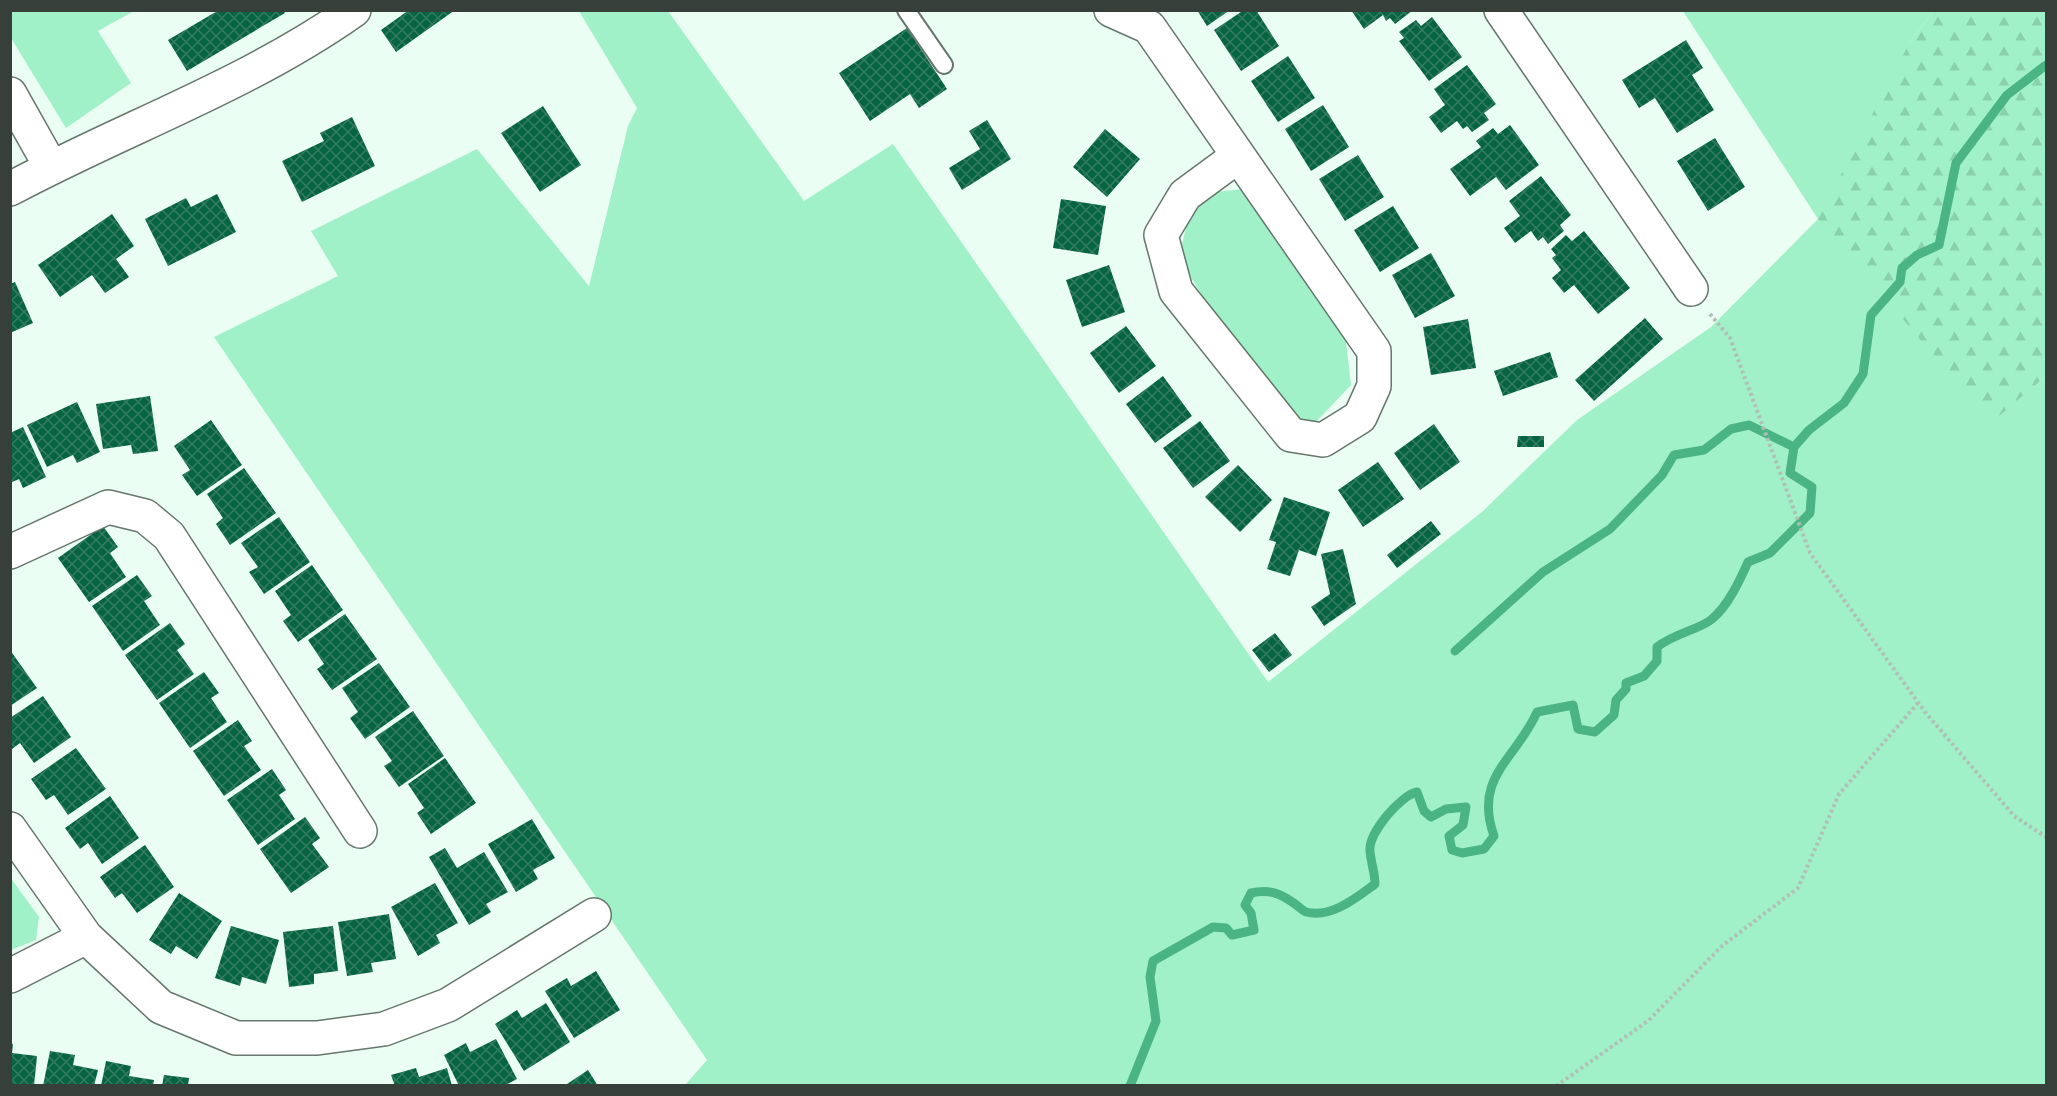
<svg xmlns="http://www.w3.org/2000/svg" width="2057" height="1096" font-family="'DejaVu Sans',sans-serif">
	<defs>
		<pattern id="forest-firs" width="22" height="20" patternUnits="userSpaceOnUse" patternTransform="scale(1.5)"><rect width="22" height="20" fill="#a1f1c8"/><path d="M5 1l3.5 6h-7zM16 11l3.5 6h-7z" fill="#8bd0ad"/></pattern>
		<pattern id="building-cross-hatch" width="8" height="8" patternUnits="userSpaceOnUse" patternTransform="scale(1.5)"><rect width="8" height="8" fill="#066442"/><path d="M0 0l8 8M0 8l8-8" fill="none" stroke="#357c62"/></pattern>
	</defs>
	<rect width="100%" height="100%" fill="#ebfef3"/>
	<path fill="#a1f1c8" d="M 11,10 L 134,11 L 98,31 L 131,83 L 66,128 L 11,38 Z
		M 579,11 L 668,11 L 804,201 L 893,144 L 1268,682 L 1483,511 L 1577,420 L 1711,327 L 1818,219 L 1683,11 L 1933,11 L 1910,42 L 1991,422 L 2046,376 L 2046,1085 L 685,1085 L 707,1060 L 214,337 L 338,276 L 311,231 L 477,149 L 589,286 L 628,126 L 637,108 Z
		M 1243,189 L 1345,333 L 1351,385 L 1314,424 L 1296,421 L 1245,365 L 1179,258 L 1187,223 L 1206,193 Z
		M 10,877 L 39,917 L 36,940 L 11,950 Z"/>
	<path fill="url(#forest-firs)" d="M 1933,11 L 2046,11 L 2046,376 L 1991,423 L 1818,219 L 1910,42 Z"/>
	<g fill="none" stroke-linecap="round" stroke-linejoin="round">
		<path stroke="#4bb485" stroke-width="9" d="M 1455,651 L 1543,572 L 1610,529 L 1662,475 L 1674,455 L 1704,450 L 1731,429 L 1749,425 L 1794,447
			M 1130,1086 L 1156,1021 L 1150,977 L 1153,961 L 1213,927 L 1226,928 L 1232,935 L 1254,930 L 1251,913 L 1245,905 L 1251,893 C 1269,889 1280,893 1295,904 C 1298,906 1303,911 1306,912 C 1331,919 1357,897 1375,884 C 1375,873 1371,863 1370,851 C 1368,833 1401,795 1417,792 L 1424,811 L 1431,817 L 1446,809 L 1466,807 L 1463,825 L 1449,836 L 1452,850 L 1462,853 L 1484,849 L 1494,836 C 1473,776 1516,760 1537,712 L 1573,705 L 1578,729 L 1595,732 L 1614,715 L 1616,700 L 1626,689 L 1626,683 L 1644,676 L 1657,661 L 1657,647 C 1675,633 1701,629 1712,619 C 1728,606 1740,580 1748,562 L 1770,553 L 1810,513 L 1812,487 L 1790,473 L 1794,447 L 1809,430 L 1844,403 L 1863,374 L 1871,315 L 1900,282 L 1902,268 L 1917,255 L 1939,245 L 1956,163 L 2007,95 L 2046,65"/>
	</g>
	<path fill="url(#building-cross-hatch)" d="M 219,10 L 283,10 L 285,13 L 187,71 L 168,40 Z
		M 409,10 L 455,10 L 396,52 L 381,30 Z
		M 1197,10 L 1230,10 L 1207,26 Z
		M 1244,10 L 1256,10 L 1279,46 L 1241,71 L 1214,30 Z
		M 1351,10 L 1413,10 L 1395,24 L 1390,18 L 1386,21 L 1383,15 L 1364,29 Z
		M 1432,17 L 1462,57 L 1429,81 L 1399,41 L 1404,38 L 1399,32 L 1416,20 L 1421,26 Z
		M 907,28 L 947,89 L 919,108 L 910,94 L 870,121 L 839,73 Z
		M 1686,40 L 1703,68 L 1692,75 L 1714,110 L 1677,133 L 1655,98 L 1639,108 L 1622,80 Z
		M 1288,56 L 1315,98 L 1278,122 L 1251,81 Z
		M 1467,65 L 1496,104 L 1484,113 L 1489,120 L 1472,132 L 1467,126 L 1463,129 L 1457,121 L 1441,133 L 1429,117 L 1445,105 L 1434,89 Z
		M 1323,105 L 1349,147 L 1311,171 L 1285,129 Z
		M 543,106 L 581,165 L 540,192 L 501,133 Z
		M 352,117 L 375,166 L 302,202 L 282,161 L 324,141 L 320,133 Z
		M 987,120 L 1011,159 L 962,190 L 949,168 L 980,149 L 969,131 Z
		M 1510,125 L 1539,165 L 1506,190 L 1496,177 L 1470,196 L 1450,169 L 1481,147 L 1476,141 L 1493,128 L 1498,134 Z
		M 1105,129 L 1140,159 L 1107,197 L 1073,167 Z
		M 1715,138 L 1745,187 L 1708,211 L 1677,161 Z
		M 1358,155 L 1384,197 L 1345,221 L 1319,179 Z
		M 1541,176 L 1571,215 L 1560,225 L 1564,231 L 1548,244 L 1543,237 L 1538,241 L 1531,231 L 1515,243 L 1504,228 L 1520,216 L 1509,201 Z
		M 217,194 L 236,232 L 168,266 L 145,219 L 186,198 L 191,207 Z
		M 1061,199 L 1106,206 L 1098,255 L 1053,248 Z
		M 1393,206 L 1419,248 L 1380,272 L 1354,230 Z
		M 112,214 L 134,246 L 116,259 L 129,277 L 105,293 L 92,275 L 60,297 L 38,265 Z
		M 1584,231 L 1630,288 L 1598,314 L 1574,285 L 1564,293 L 1552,278 L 1561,270 L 1552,258 L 1556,255 L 1551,249 L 1566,235 L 1572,241 Z
		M 1431,253 L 1455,296 L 1415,318 L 1392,275 Z
		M 1109,265 L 1125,312 L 1082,327 L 1066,280 Z
		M 15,282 L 33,323 L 10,333 L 10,284 Z
		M 1645,318 L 1663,339 L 1594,401 L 1575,380 Z
		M 1468,319 L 1476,368 L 1431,375 L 1423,327 Z
		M 1126,326 L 1156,366 L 1119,393 L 1090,353 Z
		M 1550,352 L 1558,377 L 1503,396 L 1494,371 Z
		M 1163,376 L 1192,416 L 1155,443 L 1126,404 Z
		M 150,396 L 158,451 L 133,454 L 131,445 L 103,449 L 96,404 Z
		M 77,402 L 100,452 L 77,463 L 73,455 L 47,467 L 27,425 Z
		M 211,420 L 242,465 L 197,496 L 182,475 L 190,470 L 174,446 Z
		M 1200,421 L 1230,461 L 1193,488 L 1163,448 Z
		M 1434,424 L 1460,462 L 1420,490 L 1394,453 Z
		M 23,427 L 46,477 L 23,488 L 19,479 L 10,483 L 10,433 Z
		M 1518,436 L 1544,436 L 1544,447 L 1517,447 Z
		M 1378,462 L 1404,499 L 1363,527 L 1338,490 Z
		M 1238,465 L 1272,500 L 1240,532 L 1205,497 Z
		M 244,468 L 276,513 L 230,545 L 216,524 L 223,518 L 207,494 Z
		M 1284,497 L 1330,512 L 1316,556 L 1299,550 L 1290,576 L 1267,569 L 1276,542 L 1269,540 Z
		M 279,517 L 310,562 L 264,594 L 249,572 L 258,567 L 241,543 Z
		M 1431,521 L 1441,534 L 1397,568 L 1387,555 Z
		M 103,526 L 118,547 L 110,553 L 126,577 L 89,602 L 58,558 Z
		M 1343,549 L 1356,604 L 1324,626 L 1311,607 L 1330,594 L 1321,554 Z
		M 312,565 L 343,610 L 298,642 L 283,621 L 291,615 L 275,591 Z
		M 137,575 L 152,596 L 144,601 L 160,625 L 123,651 L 92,606 Z
		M 345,614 L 377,659 L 332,690 L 317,669 L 324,664 L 308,640 Z
		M 170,623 L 185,644 L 177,650 L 194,674 L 157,700 L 125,655 Z
		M 1275,633 L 1292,655 L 1269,672 L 1252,650 Z
		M 10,650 L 37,688 L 10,706 Z
		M 379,663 L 410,707 L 365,739 L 350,718 L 358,712 L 342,688 Z
		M 204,672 L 219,693 L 211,698 L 227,722 L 190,748 L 159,703 Z
		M 43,696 L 71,737 L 34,763 L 20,743 L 12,749 L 10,747 L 10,718 Z
		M 413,711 L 444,756 L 399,787 L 384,766 L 392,761 L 375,737 Z
		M 238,720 L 252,741 L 244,746 L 261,770 L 224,796 L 193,751 Z
		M 76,748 L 106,789 L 68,815 L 54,795 L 46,800 L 31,779 Z
		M 445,758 L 476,803 L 431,834 L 417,813 L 424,808 L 408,784 Z
		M 272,769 L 286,790 L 279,795 L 295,819 L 258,845 L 227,800 Z
		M 110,796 L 139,838 L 102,864 L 88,843 L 80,849 L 65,828 Z
		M 305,817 L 320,838 L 312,844 L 329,867 L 291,893 L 260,849 Z
		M 532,819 L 555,858 L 533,870 L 538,879 L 516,892 L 488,844 Z
		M 145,845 L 174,887 L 137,913 L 122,893 L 115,898 L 100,877 Z
		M 445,848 L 457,868 L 484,852 L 508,892 L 486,904 L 491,912 L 469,925 L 429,857 Z
		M 435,883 L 458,923 L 436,935 L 440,943 L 418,956 L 391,907 Z
		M 179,893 L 222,921 L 197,959 L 176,946 L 171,954 L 149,940 Z
		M 389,914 L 396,959 L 371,963 L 373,972 L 347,976 L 338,922 Z
		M 231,926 L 279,940 L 266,984 L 242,977 L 240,986 L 215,978 Z
		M 333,926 L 338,971 L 314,974 L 314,984 L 289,987 L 283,932 Z
		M 596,971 L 620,1010 L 574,1038 L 545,991 L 567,978 L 571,986 Z
		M 546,1003 L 570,1042 L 524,1071 L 495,1024 L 517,1010 L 522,1018 Z
		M 496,1039 L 517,1079 L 504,1086 L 459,1086 L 444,1055 L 466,1043 L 470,1052 Z
		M 10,1043 L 13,1044 L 12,1053 L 37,1056 L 34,1086 L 10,1086 Z
		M 50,1051 L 75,1055 L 73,1065 L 98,1070 L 94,1086 L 43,1086 Z
		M 106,1061 L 131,1066 L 129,1076 L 154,1080 L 153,1086 L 101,1086 Z
		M 416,1068 L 419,1077 L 447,1068 L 452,1086 L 395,1086 L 391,1075 Z
		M 588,1070 L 598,1086 L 564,1086 Z
		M 164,1075 L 189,1078 L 188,1086 L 162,1086 Z"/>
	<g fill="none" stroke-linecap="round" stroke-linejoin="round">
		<defs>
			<path id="lane" d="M 906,10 L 944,65"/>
			<path id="street" d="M 1111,10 L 1149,27 L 1374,351 L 1374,386 L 1360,417 L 1323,440 L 1291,435 L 1176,291 L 1161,235 L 1185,195 L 1238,156
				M 1501,10 L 1691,289
				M 10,94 L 51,167
				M 10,189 C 124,128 248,85 354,10
				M 10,552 L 108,507 L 145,516 L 169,536 L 360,831
				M 10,829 L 86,937 L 161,1007 L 236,1038 L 317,1038 L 384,1029 L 448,1005 L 594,915
				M 10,976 L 86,937"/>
		</defs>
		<use href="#lane" stroke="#66776d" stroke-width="20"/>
		<use href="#street" stroke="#66776d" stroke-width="36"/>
		<path stroke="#b1c0b7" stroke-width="4" stroke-dasharray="3 3" stroke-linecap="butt" d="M 1710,314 L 1730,338 L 1810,553 L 1925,712 L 2014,816 L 2046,837
			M 1556,1086 L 1648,1021 L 1722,946 L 1798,888 L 1839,794 L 1918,703"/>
		<use href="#lane" stroke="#fff" stroke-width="16"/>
		<use href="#street" stroke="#fff" stroke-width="33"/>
	</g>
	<rect width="2057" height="1096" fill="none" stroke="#373f3b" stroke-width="24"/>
</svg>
